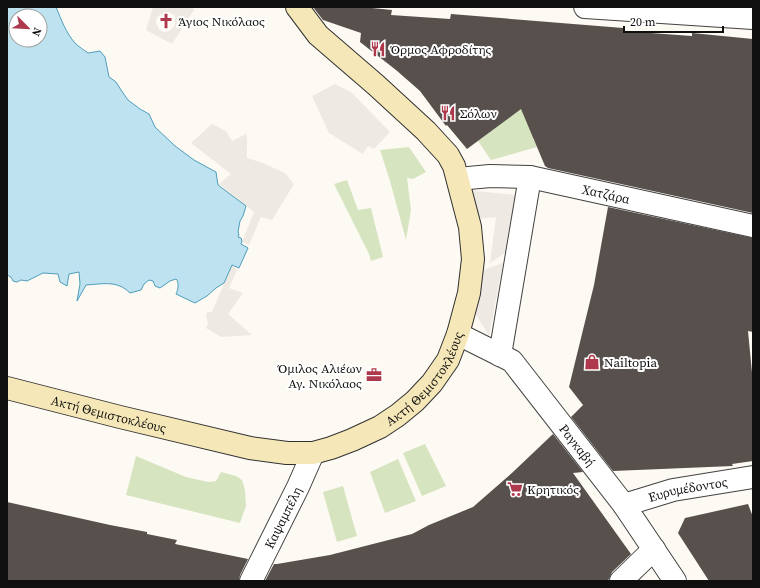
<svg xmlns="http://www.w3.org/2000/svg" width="760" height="588" font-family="'Source Serif 4',serif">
	<rect width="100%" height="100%" fill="#fdfaf3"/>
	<path fill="#d7e4c0" d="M 480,70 L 559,127 L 533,139 L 537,147 L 491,160 L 478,141 L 513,114 Z
		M 409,147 L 426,172 L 413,179 L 407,178 L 411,210 L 406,240 L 390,181 L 380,150 Z
		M 347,180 L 358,210 L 371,208 L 383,257 L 371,261 L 369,254 L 334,184 Z
		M 425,444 L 446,486 L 422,496 L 403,453 Z
		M 136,456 L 186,477 L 208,482 L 216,481 L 221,472 L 236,476 L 242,480 L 245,490 L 246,506 L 240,523 L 126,495 Z
		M 398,459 L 416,501 L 385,513 L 370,472 Z
		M 343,486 L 357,536 L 337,542 L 323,492 Z"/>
	<path fill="#eee9e2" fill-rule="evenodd" d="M 153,7 L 192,7 L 194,10 L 172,44 L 146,30 ZM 170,12 L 175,16 L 175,25 L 171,30 L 166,32 L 163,32 L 159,29 L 156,23 L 156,19 L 161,14 Z
		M 335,84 L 351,92 L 390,132 L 374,149 L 368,146 L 363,154 L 329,133 L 312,96 Z
		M 212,124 L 226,131 L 232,141 L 246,134 L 247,138 L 247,158 L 263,163 L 285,173 L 294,184 L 272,220 L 261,217 L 249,245 L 242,242 L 254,212 L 219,184 L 231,174 L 191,143 Z
		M 467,190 L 516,195 L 508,251 L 490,263 L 496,217 L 475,219 Z
		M 503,263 L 489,336 L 475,313 L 483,270 Z
		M 232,265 L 237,270 L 229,288 L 243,293 L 228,314 L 252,335 L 221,337 L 206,328 L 208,323 L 206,316 L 207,312 L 212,312 Z"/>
	<path fill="#bee2ef" stroke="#4e9ebc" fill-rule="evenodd" d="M 7,7 L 56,7 C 61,19 66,33 75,43 C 79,47 84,50 88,53 L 100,51 L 105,57 L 109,77 L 116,82 L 121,90 L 128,100 L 140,109 L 149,114 L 155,127 L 175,146 L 194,160 L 216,172 L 218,185 L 246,206 L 243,216 L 240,221 L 238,232 L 239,235 L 238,237 L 241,238 L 242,241 L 241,244 L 248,248 L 239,268 L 232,265 L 224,283 L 216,288 L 207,296 L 195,303 L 176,294 C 178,290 179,284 177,280 L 176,279 L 170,281 L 160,288 L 155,286 L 153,281 L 149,280 L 144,284 L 141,290 L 130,293 C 117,280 103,284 86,285 L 77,301 L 80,284 L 79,272 L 69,274 L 67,286 L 60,282 L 58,274 L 43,273 L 27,281 L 21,280 L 17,282 L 13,281 L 11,277 L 7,275 ZM 16,16 L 40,16 L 40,40 L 16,40 Z"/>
	<path fill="#57504d" d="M 313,7 L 362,7 L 392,10 L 391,15 L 450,19 L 451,14 L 623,28 L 623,31 L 692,36 L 692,33 L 753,39 L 753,213 L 548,168 L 545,166 L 521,109 L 467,149 L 447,125 L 446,126 L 420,91 L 396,70 L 360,42 L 361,33 L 323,20 Z
		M 608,207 L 753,238 L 753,332 L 748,331 L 753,383 L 753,461 L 732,464 L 733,466 L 613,471 L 571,417 L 583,405 L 569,387 L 594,285 Z
		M 553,434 L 583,472 L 573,473 L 631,554 L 612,572 L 609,579 L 607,581 L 265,581 L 274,564 L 277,564 L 330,555 L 412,534 L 429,525 L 473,507 L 513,472 Z
		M 7,502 L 110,525 L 147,532 L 147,534 L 177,540 L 175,544 L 248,559 L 240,575 L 239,581 L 7,581 Z
		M 748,504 L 753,517 L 753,581 L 709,581 L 678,533 L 685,518 Z"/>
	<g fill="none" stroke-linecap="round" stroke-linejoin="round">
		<defs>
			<g id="minor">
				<path d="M 585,7 L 753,18"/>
				<path id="s1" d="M 458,179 L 490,176 L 530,177 L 753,226"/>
				<path id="s2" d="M 458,334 L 512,361 L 624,505 L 675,581"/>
				<path d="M 500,355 L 530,177"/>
				<path id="s3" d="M 624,505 L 673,490 L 753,477"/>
				<path id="s4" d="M 251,581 L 298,487 L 313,453"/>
				<path d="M 621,581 L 654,549"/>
			</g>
			<g id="secondary">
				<path id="s5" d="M 7,388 L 120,417 L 250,448 L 287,453 L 313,453 L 331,448 L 352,440 L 380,427 L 398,415 L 415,401 L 432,383 L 448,360 L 458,334 L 469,293 L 473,259 L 470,227 L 454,166 L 448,155 L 426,131 L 376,85 L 318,35 L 297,7"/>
			</g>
		</defs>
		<use href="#minor" stroke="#424242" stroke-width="24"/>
		<use href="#secondary" stroke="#313131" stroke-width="24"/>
		<use href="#minor" stroke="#fff" stroke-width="22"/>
		<use href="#secondary" stroke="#f5e7b7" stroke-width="22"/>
	</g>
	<defs>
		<symbol id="church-bare" viewBox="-9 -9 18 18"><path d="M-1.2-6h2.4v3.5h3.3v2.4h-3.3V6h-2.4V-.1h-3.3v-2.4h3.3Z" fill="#ae394c" stroke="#fff" stroke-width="2.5" paint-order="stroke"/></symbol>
		<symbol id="restaurant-bare" viewBox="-9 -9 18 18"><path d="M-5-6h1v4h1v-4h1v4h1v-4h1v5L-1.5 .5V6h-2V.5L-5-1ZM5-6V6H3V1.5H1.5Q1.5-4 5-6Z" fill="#ae394c" stroke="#fff" stroke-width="2.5" paint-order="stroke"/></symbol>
		<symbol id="shop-bare" viewBox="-9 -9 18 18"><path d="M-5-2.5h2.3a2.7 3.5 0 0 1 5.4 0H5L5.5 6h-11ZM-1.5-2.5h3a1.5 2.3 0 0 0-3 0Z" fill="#ae394c" stroke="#fff" stroke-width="2.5" paint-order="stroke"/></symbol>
		<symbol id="office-bare" viewBox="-9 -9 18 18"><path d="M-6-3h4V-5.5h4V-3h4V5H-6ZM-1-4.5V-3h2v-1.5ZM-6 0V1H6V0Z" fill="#ae394c" stroke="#fff" stroke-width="2.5" paint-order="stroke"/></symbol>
		<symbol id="supermarket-bare" viewBox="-9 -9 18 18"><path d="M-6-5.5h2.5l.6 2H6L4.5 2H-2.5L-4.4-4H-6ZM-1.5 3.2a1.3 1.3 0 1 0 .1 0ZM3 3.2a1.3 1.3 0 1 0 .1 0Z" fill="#ae394c" stroke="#fff" stroke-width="2.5" paint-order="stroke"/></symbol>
	</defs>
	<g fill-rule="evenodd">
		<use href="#church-bare" x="155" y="10" width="22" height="22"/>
		<use href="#restaurant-bare" x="367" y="38" width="22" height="22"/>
		<use href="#restaurant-bare" x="437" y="102" width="22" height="22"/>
		<use href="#shop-bare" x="581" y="351" width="22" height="22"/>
		<use href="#office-bare" x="363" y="364" width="22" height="22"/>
		<use href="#supermarket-bare" x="504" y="478" width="22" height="22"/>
	</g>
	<g text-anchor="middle" stroke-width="4" stroke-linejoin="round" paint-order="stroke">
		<g font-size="13" fill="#0f0f0f" stroke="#fff" text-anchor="start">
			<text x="178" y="26">Άγιος Νικόλαος</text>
			<text x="390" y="54">Όρμος Αφροδίτης</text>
			<text x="460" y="118">Σόλων</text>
			<text x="604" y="367">Nailtopia</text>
			<text x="362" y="373" text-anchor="end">Όμιλος Αλιέων<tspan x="362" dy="15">Αγ. Νικόλαος</tspan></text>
			<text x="527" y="494">Κρητικός</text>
		</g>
		<g font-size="13" fill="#0f0f0f" stroke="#fff">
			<text dy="5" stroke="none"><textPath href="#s1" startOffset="150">Χατζάρα</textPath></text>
			<text dy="5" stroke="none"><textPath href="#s5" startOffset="453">Ακτή Θεμιστοκλέους</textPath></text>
			<text dy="5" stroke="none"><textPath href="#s5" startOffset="105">Ακτή Θεμιστοκλέους</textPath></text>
			<text dy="5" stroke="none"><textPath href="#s2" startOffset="167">Ραγκαβή</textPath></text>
			<text dy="5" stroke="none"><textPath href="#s3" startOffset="66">Ευρυμέδοντος</textPath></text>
			<text dy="5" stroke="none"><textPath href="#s4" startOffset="71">Καψαμπέλη</textPath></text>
		</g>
	</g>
	<rect width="760" height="588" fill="none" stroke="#0f0f0f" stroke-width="16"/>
	<g transform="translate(28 28) rotate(114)"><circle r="19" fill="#ffffff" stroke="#9f9f9f"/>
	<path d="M0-3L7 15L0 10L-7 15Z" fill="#ae394c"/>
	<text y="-6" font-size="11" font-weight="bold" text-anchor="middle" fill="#0f0f0f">N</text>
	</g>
	<path d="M624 26v6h99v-6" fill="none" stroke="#0f0f0f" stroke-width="2"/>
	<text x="630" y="26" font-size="12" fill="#0f0f0f" stroke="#ffffff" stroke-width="3" paint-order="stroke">20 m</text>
</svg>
